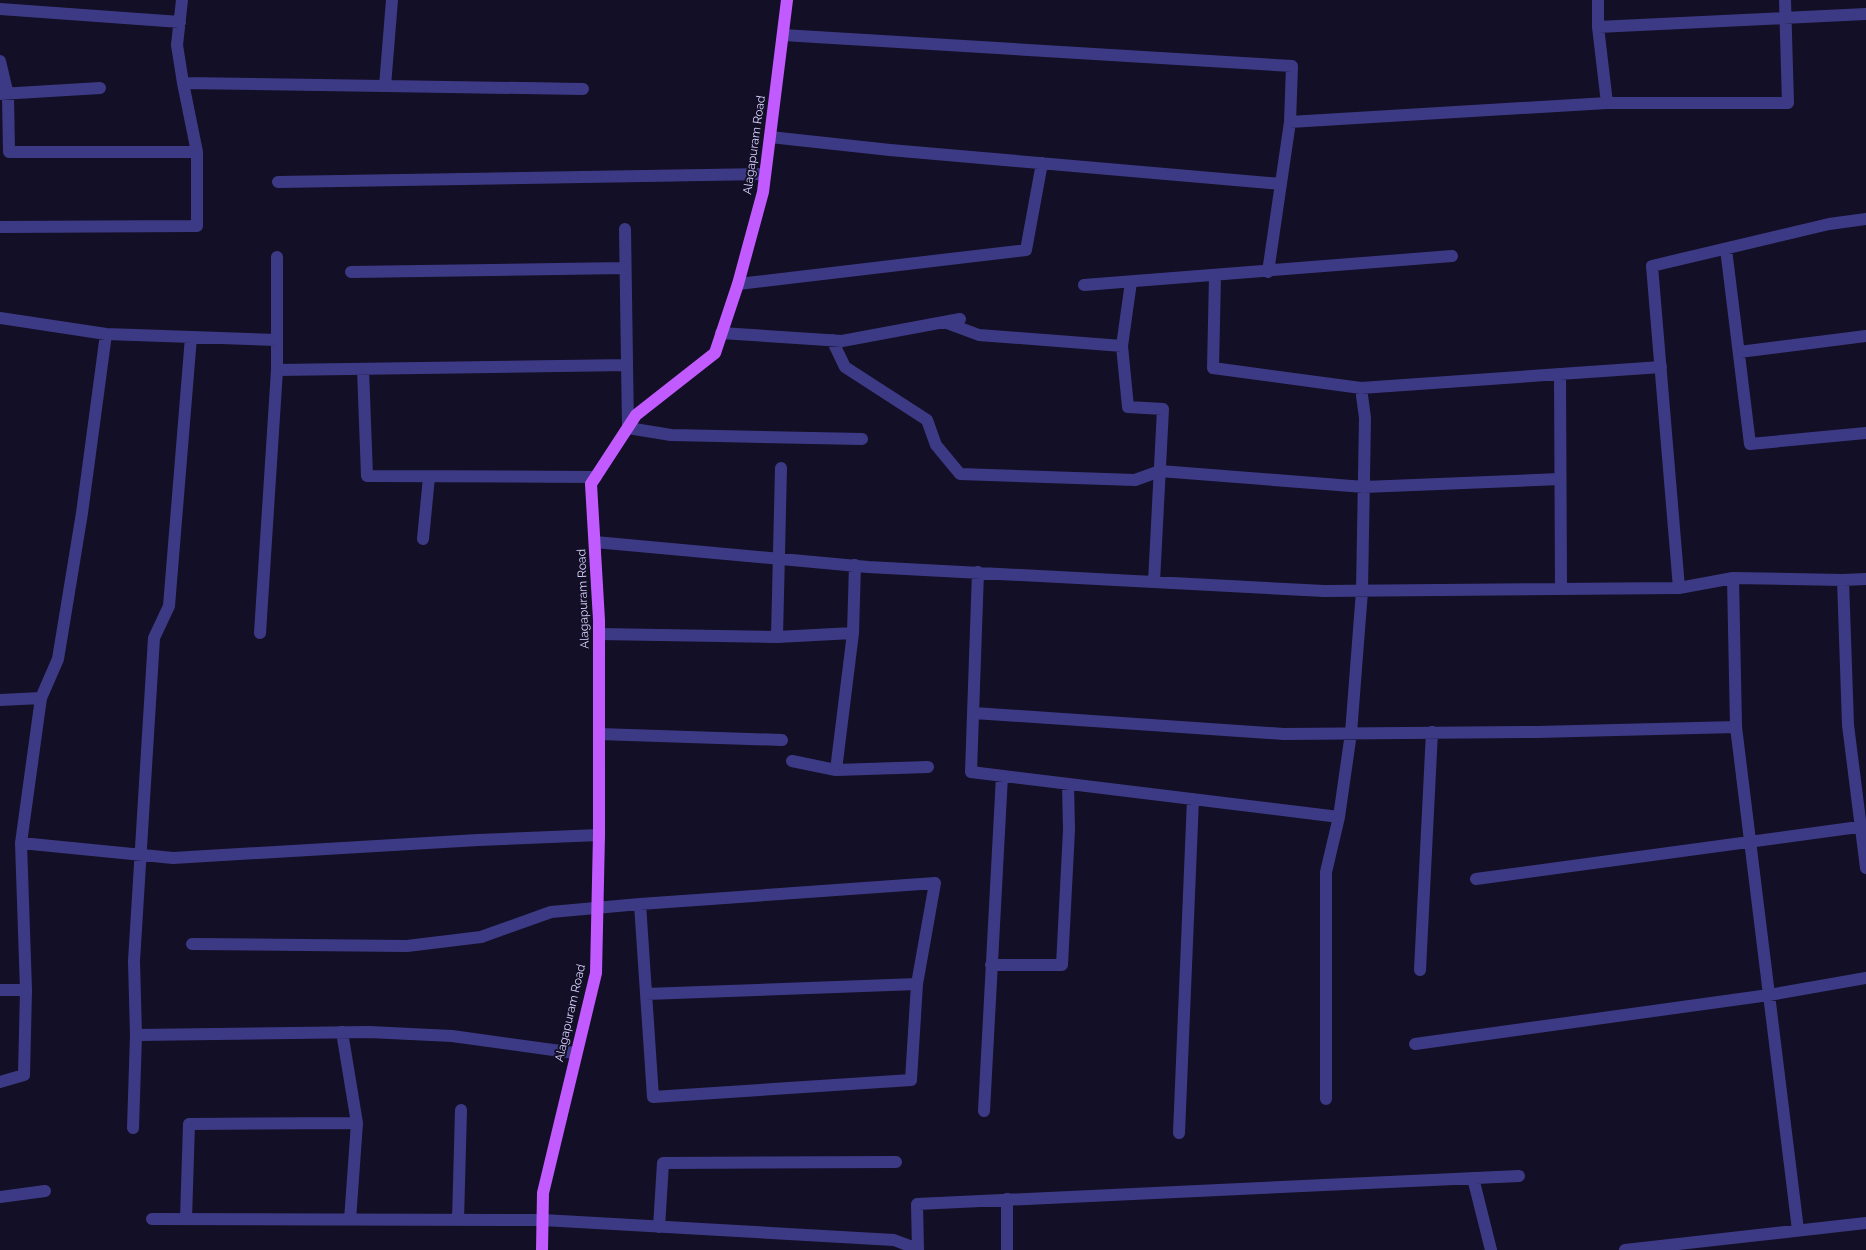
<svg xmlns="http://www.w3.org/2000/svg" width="1866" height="1250" font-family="Raleway,sans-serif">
	<rect width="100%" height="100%" fill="#130f26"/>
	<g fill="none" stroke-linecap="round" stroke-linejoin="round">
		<path stroke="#3d3a85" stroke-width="12" d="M 182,0 L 177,45 L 183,83 L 385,86 L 392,0
			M 0,9 L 180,22
			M 1598,27 L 1598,0
			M 783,35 L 1292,66 L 1290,122 L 1607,103 L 1598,27 L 1866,14
			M 0,61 L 8,95 L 9,152 L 197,152
			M 385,86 L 583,89
			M 0,94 L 100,88
			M 1607,103 L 1788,103 L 1785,0
			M 770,137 L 890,150 L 1281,184
			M 278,182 L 765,174
			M 0,227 L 197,226 L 197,152 L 183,83
			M 625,229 L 628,428 L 671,435 L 862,439
			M 1726,249 L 1750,444 L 1866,433
			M 351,272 L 625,268
			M 1268,272 L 1290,122
			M 1215,276 L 1213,368 L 1361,388 L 1661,367
			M 1131,282 L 1122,346 L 1128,407 L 1163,409 L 1154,582
			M 738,284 L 1026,250 L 1042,163
			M 1084,285 L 1452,256
			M 0,318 L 106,334 L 277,340
			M 944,322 L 979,335 L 1122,346
			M 721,333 L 842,341 L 960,319
			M 832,340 L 845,367 L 927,420 L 936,445 L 960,474 L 1135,480 L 1160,471 L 1364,487 L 1560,479
			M 1739,352 L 1866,336
			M 363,369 L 367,476 L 596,477
			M 277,370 L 627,365
			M 1560,374 L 1561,589
			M 423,539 L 429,477
			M 595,542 L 868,567 L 1324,591 L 1679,588 L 1733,578 L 1843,580 L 1866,579
			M 978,572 L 971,772 L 1339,817
			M 1733,578 L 1736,727 L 1798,1230
			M 1843,580 L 1848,725 L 1866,868
			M 1679,588 L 1652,266 L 1829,224 L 1866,219
			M 260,633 L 277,370 L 277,257
			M 853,633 L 855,565
			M 599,634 L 777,637 L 853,633 L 836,770
			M 777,637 L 781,468
			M 0,700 L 41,698
			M 974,713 L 1284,734 L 1537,732 L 1736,727
			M 599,734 L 782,740
			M 792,761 L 836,770 L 928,767
			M 21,843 L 173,858 L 478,840 L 599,835
			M 1476,879 L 1866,826
			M 192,944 L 407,946 L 481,937 L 551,912 L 640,904 L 935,883 L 917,984 L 911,1080 L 653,1097 L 640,904
			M 991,965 L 1062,965 L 1069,830 L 1068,784
			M 1420,970 L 1432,732
			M 0,990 L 26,990
			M 646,994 L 917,984
			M 342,1032 L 357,1123
			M 136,1035 L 369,1032 L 452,1036 L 575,1053
			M 1415,1044 L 1769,995 L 1866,978
			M 0,1082 L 24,1075 L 26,990 L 21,843 L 41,698 L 58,659 L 82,513 L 106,334
			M 1326,1099 L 1326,872 L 1339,817 L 1351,733 L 1362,591 L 1365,418 L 1361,388
			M 984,1111 L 1002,776
			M 133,1128 L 136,1035 L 134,961 L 154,638 L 169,606 L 191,337
			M 1179,1133 L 1193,799
			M 1473,1178 L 1491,1250
			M 0,1197 L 45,1191
			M 1007,1199 L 1007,1250
			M 152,1219 L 543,1220 L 894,1240 L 918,1249
			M 186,1219 L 189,1124 L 357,1123 L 350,1220
			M 458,1220 L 461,1110
			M 659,1227 L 663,1163 L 896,1162
			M 918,1250 L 917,1204 L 1519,1176
			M 1625,1250 L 1866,1223"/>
		<path stroke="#c25bff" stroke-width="12" d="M 542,1250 L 543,1193 L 596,973 L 599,835 L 599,620 L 591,484 L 636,415 L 715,353 L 738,284 L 763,192 L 787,0"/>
	</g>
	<g text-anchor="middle" stroke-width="4" stroke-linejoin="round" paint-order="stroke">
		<g font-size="12" fill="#d9d4ff" stroke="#130f26">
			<text transform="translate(754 145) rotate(-82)" y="4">Alagapuram Road</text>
			<text transform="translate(583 599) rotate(-92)" y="4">Alagapuram Road</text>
			<text transform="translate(570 1013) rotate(-77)" y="4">Alagapuram Road</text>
		</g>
	</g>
</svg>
